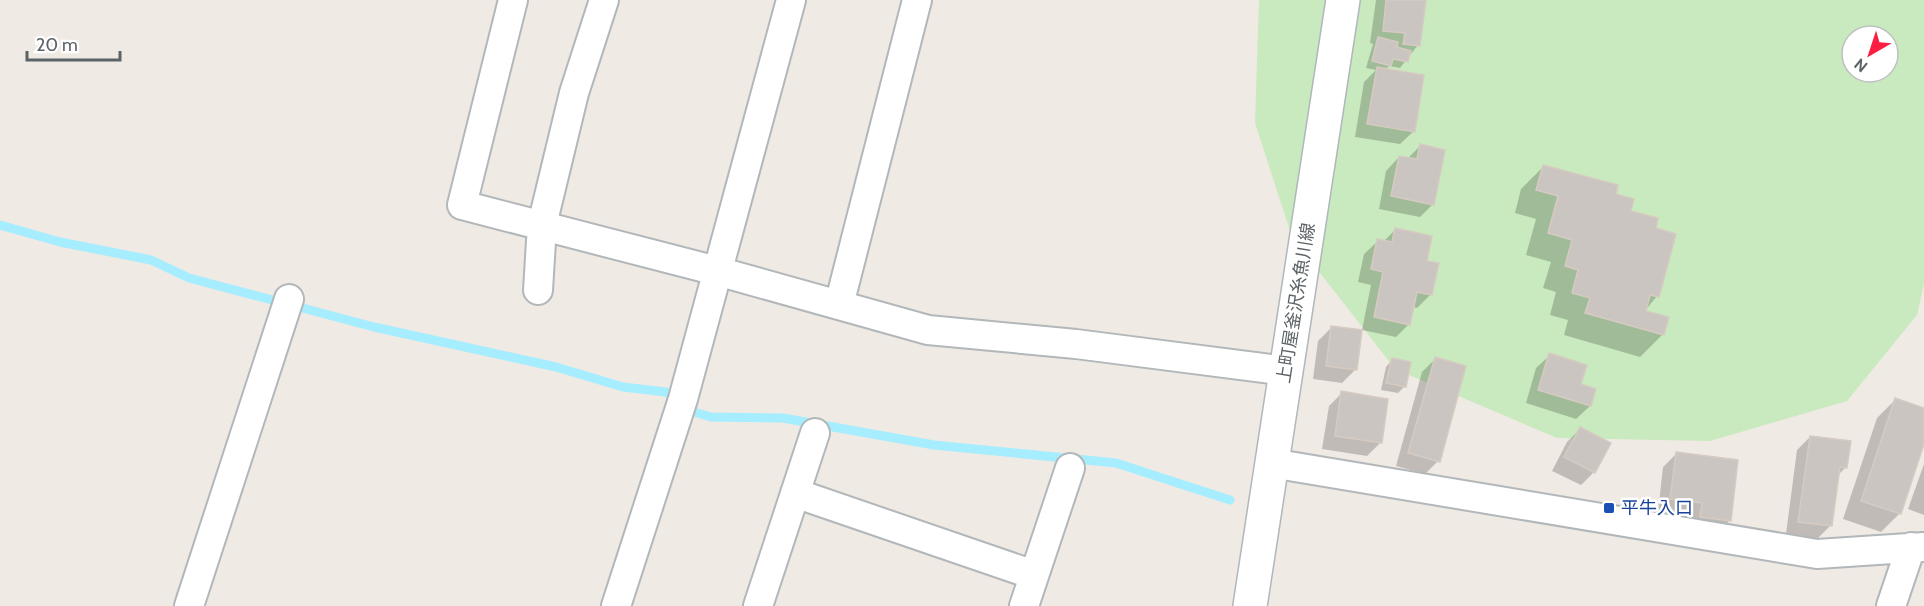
<svg xmlns="http://www.w3.org/2000/svg" width="1924" height="606" font-family="Cabin,'Noto Sans JP',sans-serif">
	<rect width="100%" height="100%" fill="#f0eae4"/>
	<path fill="#c8eabe" fill-rule="evenodd" d="M 1259,0 L 1924,0 L 1924,283 L 1917,315 L 1847,401 L 1710,441 L 1557,438 L 1395,369 L 1292,237 L 1255,123 ZM 1852,36 L 1888,36 L 1888,72 L 1852,72 Z"/>
	<path fill="#0003" d="M 1376,0 L 1424,0 L 1418,45 L 1400,68 L 1389,66 L 1385,70 L 1414,131 L 1400,144 L 1355,137 L 1364,82 L 1376,70 L 1366,68 L 1373,44 L 1370,43 Z
		M 1420,146 L 1433,204 L 1420,217 L 1379,209 L 1386,171 L 1399,157 L 1407,159 Z
		M 1544,166 L 1614,195 L 1629,212 L 1654,229 L 1657,296 L 1644,312 L 1663,334 L 1640,357 L 1564,335 L 1568,320 L 1550,315 L 1556,292 L 1543,288 L 1551,262 L 1526,255 L 1536,219 L 1515,213 L 1521,189 Z
		M 1395,230 L 1425,262 L 1430,295 L 1417,308 L 1413,307 L 1409,324 L 1396,337 L 1362,330 L 1371,285 L 1358,282 L 1364,254 L 1378,241 L 1383,242 Z
		M 1332,327 L 1356,369 L 1342,383 L 1313,379 L 1318,341 Z
		M 1550,355 L 1579,385 L 1590,406 L 1576,419 L 1526,403 L 1536,368 Z
		M 1435,359 L 1438,461 L 1425,474 L 1396,466 L 1422,372 Z
		M 1392,360 L 1409,364 L 1404,387 L 1398,393 L 1381,390 L 1386,367 Z
		M 1342,393 L 1380,443 L 1367,456 L 1322,449 L 1329,406 Z
		M 1895,400 L 1924,410 L 1924,439 L 1900,513 L 1881,532 L 1843,519 L 1877,418 Z
		M 1580,429 L 1594,472 L 1581,485 L 1552,471 L 1567,442 Z
		M 1810,437 L 1846,467 L 1837,476 L 1830,526 L 1817,539 L 1786,534 L 1797,450 Z
		M 1676,454 L 1730,520 L 1717,533 L 1688,530 L 1689,516 L 1658,512 L 1663,467 Z
		M 1924,464 L 1924,515 L 1908,509 Z"/>
	<g fill="none" stroke-linecap="round" stroke-linejoin="round">
		<path stroke="#a5edff" stroke-width="9" d="M 0,225 L 60,242 L 151,260 L 189,278 L 374,327 L 556,367 L 623,387 L 666,392 L 694,412 L 711,417 L 783,418 L 934,445 L 1116,463 L 1230,500"/>
	</g>
	<path fill="#cbc5c1" stroke="#d6cac1" stroke-width="1.5" d="M 1386,0 L 1426,0 L 1420,46 L 1403,44 L 1405,33 L 1383,31 Z
		M 1378,37 L 1398,42 L 1397,47 L 1411,51 L 1408,62 L 1393,59 L 1391,66 L 1372,61 Z
		M 1377,67 L 1424,75 L 1415,132 L 1367,124 Z
		M 1420,144 L 1445,150 L 1434,205 L 1391,196 L 1399,156 L 1417,159 Z
		M 1543,165 L 1618,185 L 1616,194 L 1634,199 L 1631,211 L 1658,218 L 1656,228 L 1676,234 L 1659,297 L 1650,295 L 1646,311 L 1669,317 L 1664,335 L 1585,313 L 1590,298 L 1572,293 L 1578,270 L 1565,266 L 1572,240 L 1548,233 L 1558,196 L 1536,190 Z
		M 1395,228 L 1432,236 L 1427,261 L 1439,263 L 1432,295 L 1417,292 L 1410,325 L 1374,317 L 1383,272 L 1371,269 L 1377,239 L 1392,242 Z
		M 1331,326 L 1362,330 L 1357,370 L 1326,366 Z
		M 1549,353 L 1587,365 L 1581,384 L 1596,389 L 1591,406 L 1538,390 Z
		M 1435,357 L 1466,366 L 1440,462 L 1408,453 Z
		M 1392,358 L 1411,362 L 1406,387 L 1386,383 Z
		M 1341,391 L 1388,399 L 1382,443 L 1335,436 Z
		M 1895,398 L 1924,408 L 1924,444 L 1901,514 L 1861,501 Z
		M 1580,427 L 1611,443 L 1595,473 L 1564,457 Z
		M 1810,436 L 1851,441 L 1847,468 L 1840,467 L 1832,526 L 1798,522 Z
		M 1676,452 L 1738,460 L 1731,521 L 1700,517 L 1702,503 L 1670,499 Z"/>
	<g fill="none" stroke-linecap="round" stroke-linejoin="round">
		<defs>
			<path id="street" d="M 513,0 L 462,205 L 717,271 L 928,330 L 1076,344 L 1286,371
				M 538,290 L 542,225 L 574,93 L 604,0
				M 839,305 L 917,0
				M 1271,463 L 1817,554 L 1924,547
				M 795,493 L 1034,575
				M 189,606 L 289,299
				M 616,606 L 683,399 L 791,0
				M 758,606 L 815,433
				M 1024,606 L 1070,468
				M 1891,606 L 1911,547"/>
			<path id="secondary" d="M 1250,606 L 1343,0"/>
		</defs>
		<use href="#street" stroke="#b2b7ba" stroke-width="32"/>
		<use href="#secondary" stroke="#b0b7bb" stroke-width="36"/>
		<use href="#street" stroke="#fff" stroke-width="28"/>
		<use href="#secondary" stroke="#fff" stroke-width="33"/>
	</g>
	<rect fill="#1a4fb4" stroke="#fff" stroke-width="2" x="1603" y="502" width="12" height="12" rx="3"/>
	<g text-anchor="middle" stroke-width="5" stroke-linejoin="round" paint-order="stroke">
		<g font-size="18" fill="#5c6366" stroke="#fff">
			<text transform="translate(1296 303) rotate(-81)" y="6">上町屋釜沢糸魚川線</text>
		</g>
		<g font-size="18" fill="#164399" stroke="#fff" text-anchor="start">
			<text x="1621" y="514">平牛入口</text>
		</g>
	</g>
	<g transform="translate(1870 54) rotate(219)"><circle r="28" fill="#ffffff" stroke="#bec1c2" stroke-width="1.5"/>
	<path d="M0-4.5L10 22L0 15L-10 22Z" fill="#fc1e42"/>
	<text y="-9" font-size="16" font-weight="bold" text-anchor="middle" fill="#5c6366">N</text>
	</g>
	<path d="M27 51v9h93v-9" fill="none" stroke="#5c6366" stroke-width="3"/>
	<text x="36" y="51" font-size="18" fill="#5c6366" stroke="#ffffff" stroke-width="4.5" paint-order="stroke">20 m</text>
</svg>
